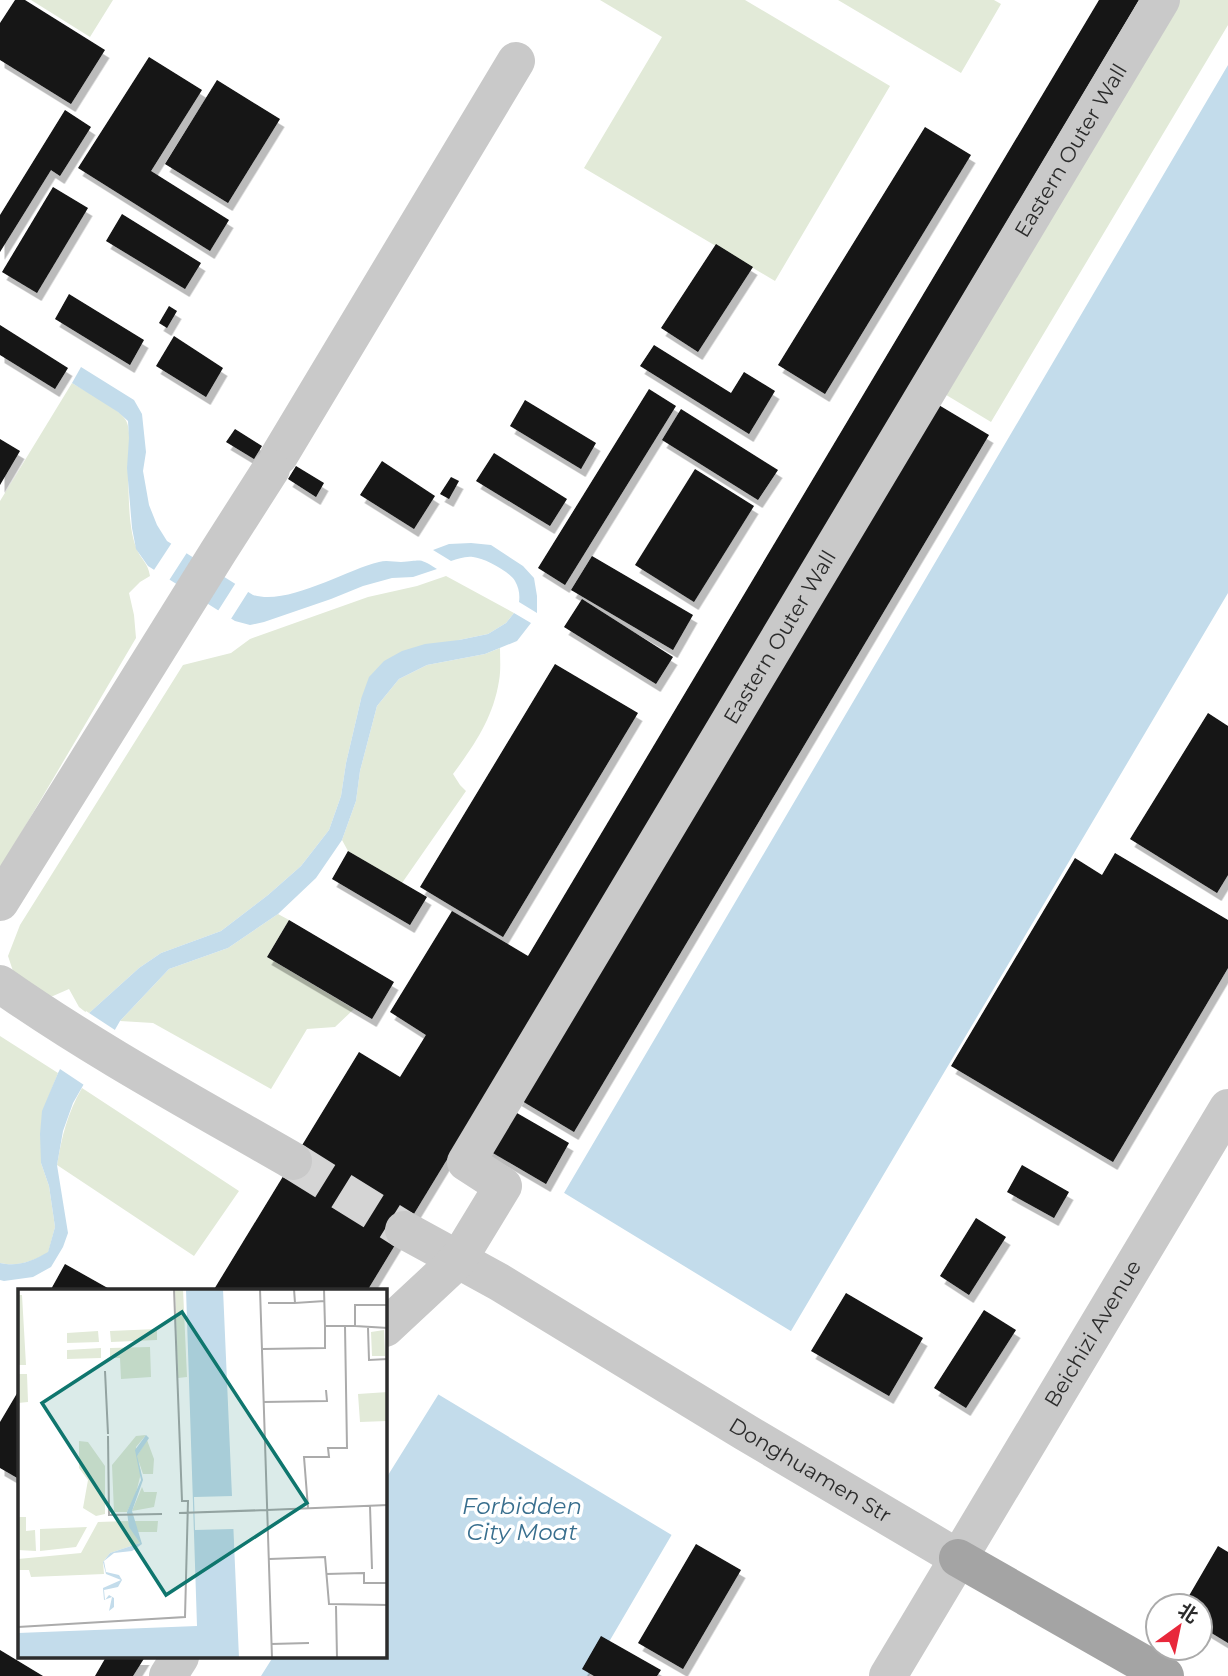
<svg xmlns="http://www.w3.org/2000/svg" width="1228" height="1676" font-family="Montserrat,'Noto Sans SC',sans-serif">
	<defs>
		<filter id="shadow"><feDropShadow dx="4.5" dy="8" stdDeviation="0" flood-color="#0004"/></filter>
	</defs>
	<rect width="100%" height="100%" fill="#fff"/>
	<path fill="#e2ead8" d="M 31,0 L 113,0 L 90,37 Z
		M 600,0 L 745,0 L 890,86 L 775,281 L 584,168 L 662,37 Z
		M 838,0 L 994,0 L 1001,4 L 961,73 Z
		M 1170,0 L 1228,0 L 1228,25 L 991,422 L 938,390 Z
		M 72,383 C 86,392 116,406 125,419 C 133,430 127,458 128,472 C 129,495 128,526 136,547 C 140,559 148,562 150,576 L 140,582 L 129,593 L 134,615 L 136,638 L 0,869 L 0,501 Z
		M 446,576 L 514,613 L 506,623 L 488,634 L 459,640 L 361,699 L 346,763 L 341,796 L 329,830 L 301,866 L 268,895 L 221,931 L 161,953 L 139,968 L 88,1014 L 79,1007 L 69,989 L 53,996 L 33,995 L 17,983 L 8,956 L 20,925 L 183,665 L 231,653 L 250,639 L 368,597 L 417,586 Z
		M 500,648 C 500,659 501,670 499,681 C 493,718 475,744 453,774 L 460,785 L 466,791 L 402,883 L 348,851 L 342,840 L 356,801 L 360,771 L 377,706 L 399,679 L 427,665 L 485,654 Z
		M 278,914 L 289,920 L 267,957 L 354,1009 L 335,1027 L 307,1029 L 271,1089 L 153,1023 L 120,1021 L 169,969 L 228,948 Z
		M 0,1036 L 58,1073 L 43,1111 L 41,1163 L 49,1186 L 55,1227 L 48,1253 C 32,1261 19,1267 0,1263 Z
		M 82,1088 L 239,1191 L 194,1256 L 57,1165 C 62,1136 67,1114 82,1088 Z"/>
	<path fill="#c3dceb" d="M 1228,65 L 1228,593 L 791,1331 L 589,1676 L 261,1676 L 273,1657 L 385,1657 L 385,1480 L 564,1193 Z
		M 81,367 L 134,400 L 142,414 L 146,452 L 143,471 L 149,505 L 157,525 L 167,541 L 253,595 C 288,606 345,570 379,562 C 386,560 394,562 401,562 C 422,561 418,557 437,569 L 413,577 L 392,578 L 363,586 L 331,599 L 264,622 L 250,625 L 235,621 L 148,566 L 136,549 L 132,528 L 127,468 L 129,438 L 128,421 L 118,412 L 72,383 Z
		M 471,543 L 491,545 L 523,566 L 534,578 L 537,596 L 537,613 L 519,602 C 520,595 519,588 515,581 C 509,571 484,558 473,557 C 465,556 458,559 451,561 L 433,550 L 449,544 Z
		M 514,613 L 531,623 L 517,641 L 485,654 L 427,665 L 399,679 L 377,706 L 360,771 L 356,801 L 342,840 L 316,878 L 278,914 L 228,948 L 169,969 L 120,1021 L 73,1103 L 63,1131 L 57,1165 L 68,1233 L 63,1247 L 51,1267 L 33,1277 L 4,1281 L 0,1280 L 0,1263 C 19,1267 32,1261 48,1252 L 55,1227 L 49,1186 L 41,1163 L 40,1134 L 42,1111 L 58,1073 L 88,1014 L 139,968 L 161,953 L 221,931 L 268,895 L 301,866 L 329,830 L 341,796 L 346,763 L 361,699 L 369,677 L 384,661 L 402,651 L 425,644 L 459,640 L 488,634 L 506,623 Z"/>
	<path fill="#fff" d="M 173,541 L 188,551 L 168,582 L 152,573 Z
		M 237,581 L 250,589 L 229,622 L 216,614 Z
		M 86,1011 L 118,1032 L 87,1087 L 57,1067 Z
		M 561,1191 L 794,1333 L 675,1537 L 436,1393 Z"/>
	<path fill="#131313" filter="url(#shadow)" d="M 15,0 L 25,0 L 105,50 L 71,104 L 0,60 L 0,23 Z
		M 1099,0 L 1139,0 L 471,1120 L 367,1291 L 213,1291 L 359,1052 L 400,1077 L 426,1035 L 390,1012 L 452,911 L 528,956 Z
		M 149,57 L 202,90 L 151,171 L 229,220 L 210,251 L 78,168 Z
		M 217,80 L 280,119 L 228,203 L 165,164 Z
		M 65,110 L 91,127 L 60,176 L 51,170 L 0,252 L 0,215 Z
		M 925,127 L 971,155 L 825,394 L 778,365 Z
		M 53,187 L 88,208 L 37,293 L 2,272 Z
		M 122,214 L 201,263 L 185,289 L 106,241 Z
		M 716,244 L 753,267 L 698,352 L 661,328 Z
		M 69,294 L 144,340 L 130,365 L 55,319 Z
		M 169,306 L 177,311 L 167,328 L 159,323 Z
		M 0,325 L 68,368 L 55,389 L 0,355 Z
		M 174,336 L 223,368 L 206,397 L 156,366 Z
		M 654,345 L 731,393 L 744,372 L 775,391 L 749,434 L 640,366 Z
		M 649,389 L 676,406 L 565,585 L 538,568 Z
		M 525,400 L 596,443 L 581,469 L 510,426 Z
		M 932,401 L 989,435 L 574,1132 L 517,1098 Z
		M 681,409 L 778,470 L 758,500 L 662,440 Z
		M 235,429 L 262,446 L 254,459 L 226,442 Z
		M 0,439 L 20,451 L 0,485 Z
		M 494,453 L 567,499 L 550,526 L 476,481 Z
		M 382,461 L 435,496 L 414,529 L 360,495 Z
		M 296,466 L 324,483 L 316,497 L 288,479 Z
		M 695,469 L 754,506 L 694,602 L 635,565 Z
		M 451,477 L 459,481 L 449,499 L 440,494 Z
		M 592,556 L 693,615 L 673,650 L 571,590 Z
		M 582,599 L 673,657 L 656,684 L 564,627 Z
		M 555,664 L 638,713 L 503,937 L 420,887 Z
		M 1208,713 L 1228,726 L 1228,875 L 1217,893 L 1130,839 Z
		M 348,851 L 427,897 L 410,925 L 332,879 Z
		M 1115,853 L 1228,920 L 1228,968 L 1113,1162 L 951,1066 L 1075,858 L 1102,875 Z
		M 289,920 L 394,982 L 372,1019 L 267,957 Z
		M 510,1109 L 569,1143 L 546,1184 L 486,1149 Z
		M 1022,1165 L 1069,1192 L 1054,1218 L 1007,1192 Z
		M 976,1218 L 1006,1237 L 969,1295 L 940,1276 Z
		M 65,1264 L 113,1291 L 50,1291 Z
		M 846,1293 L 923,1338 L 889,1396 L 811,1351 Z
		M 984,1310 L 1016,1330 L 966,1408 L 934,1388 Z
		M 19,1390 L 19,1479 L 0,1468 L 0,1422 Z
		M 696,1544 L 741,1570 L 683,1669 L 638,1643 Z
		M 1218,1546 L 1228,1552 L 1228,1643 L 1200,1626 L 1200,1606 L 1183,1606 Z
		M 601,1636 L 661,1670 L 657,1676 L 594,1676 L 582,1669 Z
		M 0,1650 L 43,1676 L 0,1676 Z
		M 106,1657 L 145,1657 L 133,1676 L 95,1676 Z"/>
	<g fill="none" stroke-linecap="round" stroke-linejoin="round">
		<path stroke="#d5d5d5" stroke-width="38" stroke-dasharray="38 19" stroke-linecap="butt" d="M 293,1161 L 404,1230"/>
		<g stroke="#c9c9c9" stroke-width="38">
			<path d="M 279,456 L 516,61"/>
			<path d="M 0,902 L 218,552 L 271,469"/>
			<path d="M 0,984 C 94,1050 194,1104 293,1161"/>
			<path id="s1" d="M 404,1230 L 499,1282 L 745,1432 L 958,1558"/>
			<path id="s2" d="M 385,1328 L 458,1260 L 503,1186 L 466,1162 L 1161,0"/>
			<path d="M 168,1676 L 180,1657"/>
			<path id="s3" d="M 888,1676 L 1228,1108"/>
		</g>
		<path stroke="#a4a4a4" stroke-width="38" d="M 958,1558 L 1165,1676"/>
	</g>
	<g text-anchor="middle" stroke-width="7" stroke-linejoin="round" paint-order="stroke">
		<g font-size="21" fill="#2c2c2c" stroke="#fff">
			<text dy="7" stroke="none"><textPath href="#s2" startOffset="1409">Eastern Outer Wall</textPath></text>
			<text dy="7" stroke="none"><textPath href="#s2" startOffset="842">Eastern Outer Wall</textPath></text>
			<text dy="7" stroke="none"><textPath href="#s3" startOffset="399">Beichizi Avenue</textPath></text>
			<text dy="7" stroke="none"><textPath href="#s1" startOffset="472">Donghuamen Str</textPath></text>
		</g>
		<g font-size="23" font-style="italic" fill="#396f8e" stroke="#fff">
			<text x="522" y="1514">Forbidden<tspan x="522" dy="26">City Moat</tspan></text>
		</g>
	</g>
	<g transform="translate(18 1289)">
		<rect width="369" height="369" fill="#fff"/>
		<path d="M 157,0 L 165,0 L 169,88 L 160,89 ZM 0,6 L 4,6 L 8,76 L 0,76 ZM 139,40 L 139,51 L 93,53 L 92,42 ZM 366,41 L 367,67 L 354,67 L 353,43 ZM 80,42 L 81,53 L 49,54 L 49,44 ZM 132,58 L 133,88 L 103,90 L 102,69 L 92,69 L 92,59 ZM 83,59 L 83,69 L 49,70 L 49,61 ZM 0,85 L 9,85 L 10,113 L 0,114 ZM 370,103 L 369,132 L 342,133 L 340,105 ZM 128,146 L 118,158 L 123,184 L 118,204 L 109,223 L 96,223 L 94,176 L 118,147 ZM 129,151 L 136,170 L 135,185 L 125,185 L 119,167 ZM 61,152 L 70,153 L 87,177 L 87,225 L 78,227 L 65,219 L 70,191 L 61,179 ZM 124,198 L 126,203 L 139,203 L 136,218 L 114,222 ZM 0,228 L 8,228 L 8,242 L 17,241 L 18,262 L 0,261 ZM 110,232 L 122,254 L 92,264 L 85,273 L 86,285 L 13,288 L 11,281 L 0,281 L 0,270 L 63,264 L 80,233 ZM 114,232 L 140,232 L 139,243 L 117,243 ZM 69,238 L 58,258 L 22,262 L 22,240 Z" fill="#e2ead8"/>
		<path d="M 168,0 L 205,0 L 221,369 L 0,369 L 0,344 L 179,337 ZM 128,146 L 131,149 L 119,167 L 125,191 L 114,222 L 124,255 L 114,262 L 96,264 L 86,272 L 88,283 L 101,286 L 104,291 L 100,298 L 86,301 L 87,311 L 91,306 L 96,309 L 96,318 L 91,322 L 94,308 L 86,311 L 85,299 L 103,291 L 88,285 L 85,273 L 92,264 L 122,254 L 111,238 L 109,223 L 123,191 L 117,161 Z" fill="#c3dceb"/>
		<path d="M 215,207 L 216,240 L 177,241 L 176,208 Z" fill="#fff"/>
		<path fill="none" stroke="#ababab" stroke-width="2" d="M 242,0 L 254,369M 276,0 L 277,14 L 307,12M 250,14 L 277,14M 327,37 L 337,37 L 337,16 L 370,16M 337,37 L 370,39M 350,39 L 351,71 L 370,70M 244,60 L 307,59 L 307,37M 87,82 L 90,145M 245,113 L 309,112 L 308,101M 90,147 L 91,226 L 144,225M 352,217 L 354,280M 290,219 L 286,168 L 311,168 L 310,159 L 329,159 L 327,37 L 307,37 L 306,0M 249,221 L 370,216M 161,224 L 249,221M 251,270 L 307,268 L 311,315 L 370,316M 308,285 L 346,284 L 346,294 L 370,294M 318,317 L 319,369M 0,338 L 167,328 L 170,212 L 164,212 L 156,0M 253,355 L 291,354"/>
		<path fill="#0f766e" fill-opacity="0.15" stroke="#0f766e" stroke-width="3.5" d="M 164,23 L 289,214 L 148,306 L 24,114 Z"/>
		<rect width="369" height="369" fill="none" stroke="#2c2c2c" stroke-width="3.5"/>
	</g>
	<g transform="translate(1179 1627) rotate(33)"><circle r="33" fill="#ffffff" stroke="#ababab" stroke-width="2"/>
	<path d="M0-5L12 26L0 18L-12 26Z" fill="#e8283b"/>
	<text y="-10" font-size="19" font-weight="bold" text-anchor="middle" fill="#2c2c2c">北</text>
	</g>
</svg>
